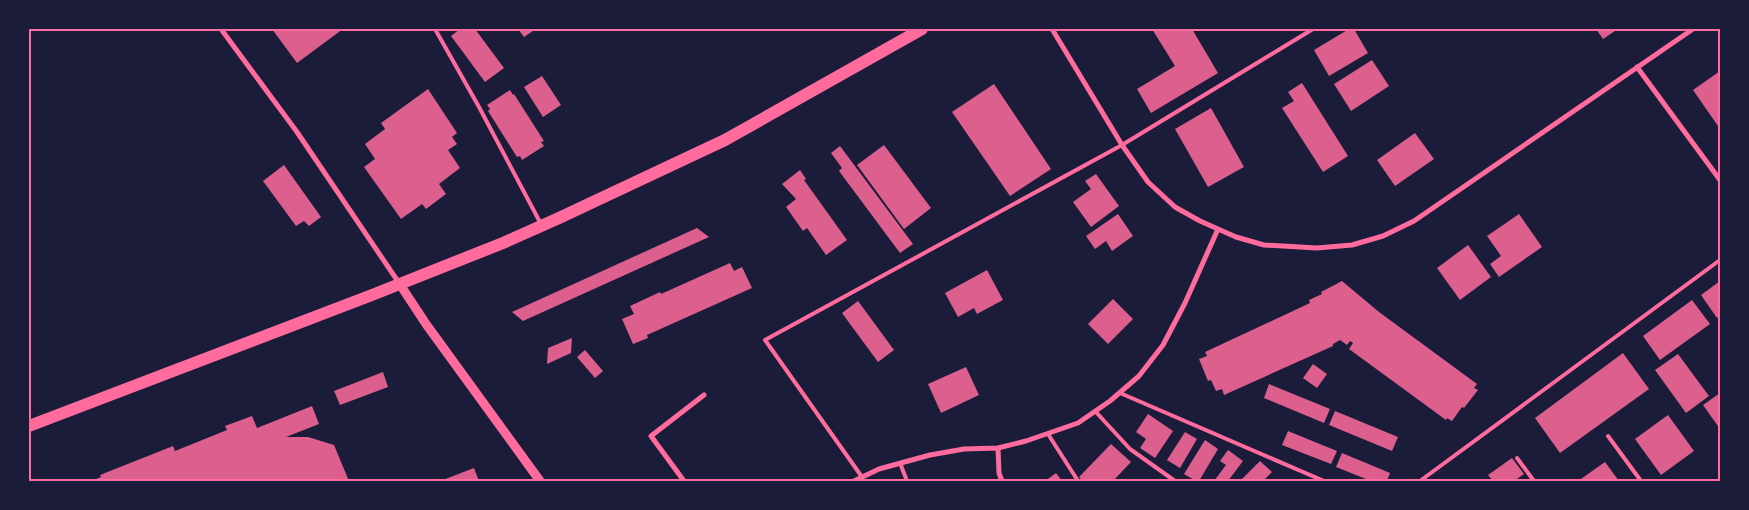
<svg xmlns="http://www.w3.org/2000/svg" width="1749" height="510" font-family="'Times New Roman',serif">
	<rect width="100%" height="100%" fill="#1b1b3a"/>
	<path fill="#dd5f8e" d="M 272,29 L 343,29 L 297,63 Z
		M 460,29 L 475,29 L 504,68 L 485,82 L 451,36 Z
		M 518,29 L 536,29 L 524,37 Z
		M 1152,29 L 1192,29 L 1218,73 L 1151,113 L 1137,89 L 1175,66 Z
		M 1349,29 L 1354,29 L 1368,53 L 1329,76 L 1314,50 Z
		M 1596,29 L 1618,29 L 1603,39 Z
		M 1372,60 L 1389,86 L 1351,111 L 1334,84 Z
		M 1720,71 L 1720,129 L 1693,90 Z
		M 542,76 L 561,105 L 543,117 L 524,87 Z
		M 1302,83 L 1348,156 L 1323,172 L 1282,108 L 1294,101 L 1288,92 Z
		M 994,84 L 1051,169 L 1010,196 L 952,112 Z
		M 428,89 L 457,133 L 452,137 L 457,144 L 448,150 L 460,168 L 439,184 L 446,194 L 426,209 L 422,204 L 401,219 L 364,167 L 375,159 L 365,144 L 385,129 L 381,123 Z
		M 510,90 L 513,95 L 514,94 L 544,141 L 541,142 L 544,146 L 522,160 L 520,156 L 517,157 L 488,111 L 490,109 L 487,105 Z
		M 1211,108 L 1244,167 L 1208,187 L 1175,129 Z
		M 1415,133 L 1434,159 L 1395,186 L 1377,160 Z
		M 884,145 L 931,208 L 904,229 L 857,165 Z
		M 840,146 L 913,244 L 900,253 L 839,171 L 842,168 L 831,153 Z
		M 284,165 L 321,217 L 309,226 L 304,221 L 296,226 L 263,181 Z
		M 800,170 L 806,179 L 804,180 L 847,240 L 826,255 L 807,228 L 803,231 L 786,207 L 796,199 L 782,184 Z
		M 1096,174 L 1119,206 L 1091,227 L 1073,202 L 1091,189 L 1085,181 Z
		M 1118,214 L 1133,236 L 1112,251 L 1106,241 L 1095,249 L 1086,236 Z
		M 1519,214 L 1542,247 L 1499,277 L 1490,264 L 1501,256 L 1487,236 Z
		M 697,228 L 709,237 L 523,321 L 512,312 Z
		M 1468,245 L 1491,277 L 1460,300 L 1437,268 Z
		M 730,263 L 734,271 L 742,267 L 752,288 L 647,335 L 648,338 L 633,344 L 622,319 L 634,314 L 630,306 L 660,292 L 661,294 Z
		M 987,270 L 1003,300 L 977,314 L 974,308 L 958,317 L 945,293 Z
		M 1342,281 L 1379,312 L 1477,384 L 1474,388 L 1478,390 L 1464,408 L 1462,407 L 1452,421 L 1447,418 L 1446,420 L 1349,349 L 1353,343 L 1350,341 L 1347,345 L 1340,340 L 1333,344 L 1333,346 L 1224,395 L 1222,389 L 1216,391 L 1211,380 L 1208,381 L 1199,359 L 1207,356 L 1205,352 L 1310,303 L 1309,300 L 1322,294 L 1321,292 Z
		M 1720,281 L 1720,316 L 1717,318 L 1701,295 Z
		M 1113,299 L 1133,319 L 1108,344 L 1088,324 Z
		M 1692,300 L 1710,324 L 1660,360 L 1643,336 Z
		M 858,301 L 894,350 L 878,362 L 842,313 Z
		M 572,338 L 571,353 L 547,364 L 548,348 Z
		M 585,350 L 603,371 L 595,378 L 577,357 Z
		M 1623,353 L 1649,389 L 1560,453 L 1535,418 Z
		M 1678,354 L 1709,396 L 1686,413 L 1655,370 Z
		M 1313,364 L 1327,374 L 1317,388 L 1303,378 Z
		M 966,367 L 979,395 L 941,413 L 928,384 Z
		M 383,372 L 388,387 L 340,405 L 334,391 Z
		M 1269,384 L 1330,409 L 1324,423 L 1264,398 Z
		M 1720,393 L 1720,429 L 1703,405 Z
		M 312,406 L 319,424 L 286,437 L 308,437 L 334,445 L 349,481 L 91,481 L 101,477 L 100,475 L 173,446 L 175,451 L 227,430 L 225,426 L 252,416 L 257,428 Z
		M 1335,411 L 1398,437 L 1392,451 L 1329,425 Z
		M 1148,414 L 1173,431 L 1155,458 L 1140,448 L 1146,439 L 1136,432 Z
		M 1668,415 L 1694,451 L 1661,475 L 1635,439 Z
		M 1288,431 L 1337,451 L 1331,464 L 1282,445 Z
		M 1185,432 L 1197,439 L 1180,468 L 1167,460 Z
		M 1205,440 L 1218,449 L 1199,481 L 1196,481 L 1184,474 Z
		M 1111,444 L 1131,462 L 1113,481 L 1083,481 L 1079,477 Z
		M 1228,450 L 1243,461 L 1228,481 L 1214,481 L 1226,465 L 1220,461 Z
		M 1342,453 L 1390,473 L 1387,481 L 1371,481 L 1336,467 Z
		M 1512,458 L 1524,474 L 1514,481 L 1493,481 L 1488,475 Z
		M 1260,461 L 1272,472 L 1263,481 L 1240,481 Z
		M 1605,462 L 1619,481 L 1578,481 Z
		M 474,468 L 479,481 L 440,481 Z
		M 1056,473 L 1062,481 L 1045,481 Z"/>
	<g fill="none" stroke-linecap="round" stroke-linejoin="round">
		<path stroke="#ff6b9d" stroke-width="4" d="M 435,29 L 479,107 L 541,224
			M 1120,393 L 1324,481
			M 1095,411 L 1130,449 L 1175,481
			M 1048,434 L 1078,481
			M 1608,436 L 1641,481
			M 1517,458 L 1534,481
			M 900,463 L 907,481
			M 862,477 L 765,340 L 1122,145 L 1313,29
			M 1420,481 L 1720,260"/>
		<path stroke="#ff6b9d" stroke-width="5" d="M 221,29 L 297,132 L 399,283
			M 1052,29 L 1122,145 L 1148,182 L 1175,207 L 1200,221 L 1236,237 L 1264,245 L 1317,248 L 1352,245 L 1383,236 L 1414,221 L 1693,29
			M 1637,67 L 1720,180
			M 998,448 L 999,473 L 1002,481
			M 684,481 L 651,436 L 704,395
			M 854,481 L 879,469 L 930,455 L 964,449 L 998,448 L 1026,441 L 1078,423 L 1110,401 L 1139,376 L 1163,345 L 1185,303 L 1218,229"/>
		<path stroke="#ff6b9d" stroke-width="9" d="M 399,283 L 426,324 L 540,481"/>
		<path stroke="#ff6b9d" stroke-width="12" d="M 29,426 L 372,295 L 503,243 L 559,218 L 725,140 L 922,29"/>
	</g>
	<rect width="1749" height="510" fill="none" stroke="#1b1b3a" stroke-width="60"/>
	<rect x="30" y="30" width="1689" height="450" fill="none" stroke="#ff6b9d" stroke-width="2"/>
</svg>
